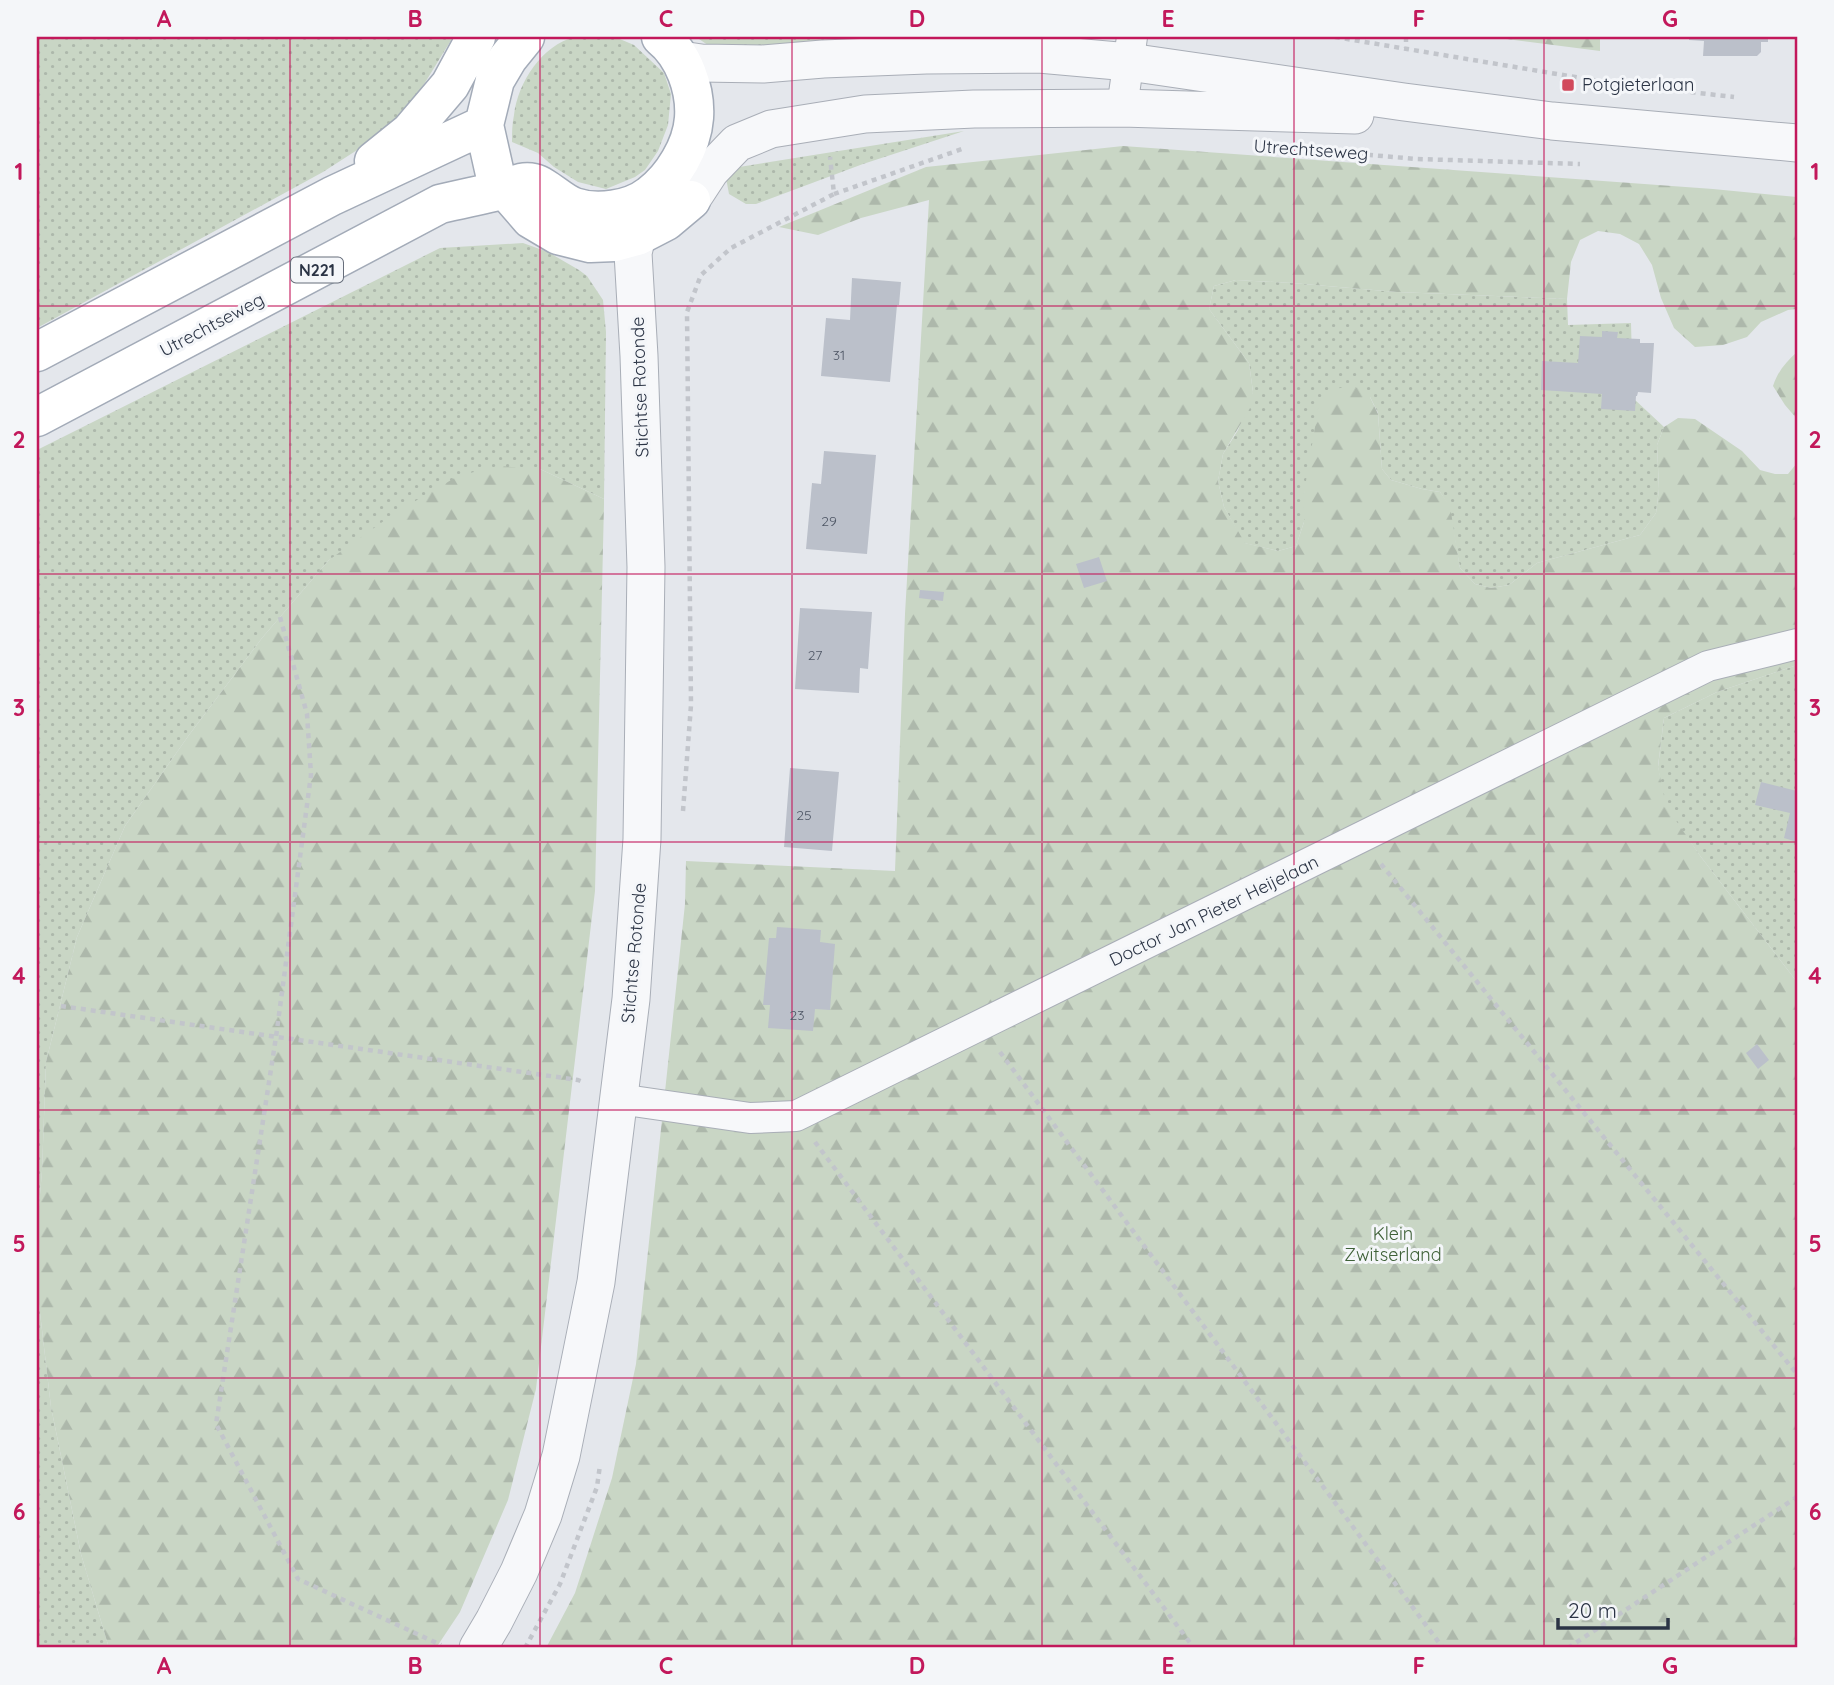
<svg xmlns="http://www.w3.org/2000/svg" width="1834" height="1685" font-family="Quicksand,sans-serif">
	<defs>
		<pattern id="grass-dots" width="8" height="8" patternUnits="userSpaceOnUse" patternTransform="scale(1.75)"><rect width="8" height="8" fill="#c9d6c5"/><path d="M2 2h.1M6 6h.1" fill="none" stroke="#adb8ab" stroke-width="1.8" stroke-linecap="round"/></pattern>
		<pattern id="forest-firs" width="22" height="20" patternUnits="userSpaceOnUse" patternTransform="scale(1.75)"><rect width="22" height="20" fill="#c9d6c5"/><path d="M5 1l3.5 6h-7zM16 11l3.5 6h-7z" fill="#adb8ab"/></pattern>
	</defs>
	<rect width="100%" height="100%" fill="#e4e7ec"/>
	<path fill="url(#grass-dots)" d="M 37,37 L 453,37 L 418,94 L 382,134 L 323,172 L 37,328 Z
		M 575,37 L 615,37 L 634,45 L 664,73 L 671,94 L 668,125 L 658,151 L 645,170 L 635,177 L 606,189 L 578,182 L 554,167 L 538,153 L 512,142 C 512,133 512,124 514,115 C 518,82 542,45 575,37 Z
		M 696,37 L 1082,37 L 1081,38 L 724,56 Z
		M 964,131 L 863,164 L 756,204 L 746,204 L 729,194 L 726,178 L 733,168 Z
		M 523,243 L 548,252 L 579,270 L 587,276 L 603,300 L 606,332 L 604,499 L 540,469 L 329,560 L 262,638 L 189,735 L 125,826 L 77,937 L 46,1062 L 42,1171 L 37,1230 L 37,450 L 440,248 Z
		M 1236,280 L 1292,283 L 1397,292 L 1567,299 L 1568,325 L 1631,323 L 1633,398 L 1664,427 L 1657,445 L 1659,489 L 1656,513 L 1640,535 L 1537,563 L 1509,585 L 1491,588 L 1475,584 L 1460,568 L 1449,506 L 1440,492 L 1422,489 L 1391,480 L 1382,469 L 1378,413 L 1370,397 L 1304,493 L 1304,522 L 1296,546 L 1278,551 L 1244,543 L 1224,507 L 1218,481 L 1223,454 L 1238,430 L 1253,392 L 1249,363 L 1209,309 L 1214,286 Z
		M 1797,665 L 1797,982 L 1701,857 L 1665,806 L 1658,767 L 1664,718 L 1717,692 Z
		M 37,1287 L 51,1407 L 81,1554 L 109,1648 L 37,1648 Z"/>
	<path fill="url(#forest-firs)" d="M 1490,37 L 1600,37 L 1600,51 Z
		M 1123,146 L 1713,189 L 1797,197 L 1797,309 L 1788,310 L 1761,322 L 1747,337 L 1723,345 L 1695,347 L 1674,328 L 1661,298 L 1652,265 L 1639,244 L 1620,234 L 1598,231 L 1580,240 L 1571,262 L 1567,299 L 1397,292 L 1292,283 L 1236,280 L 1214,286 L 1209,309 L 1249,363 L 1253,392 L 1250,408 L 1223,454 L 1218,481 L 1224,507 L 1245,543 L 1278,551 L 1296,546 L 1304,522 L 1304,493 L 1319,403 L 1332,390 L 1348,386 L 1361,388 L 1370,397 L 1378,414 L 1382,469 L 1391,480 L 1422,489 L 1440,492 L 1450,506 L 1460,568 L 1475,584 L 1491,588 L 1509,585 L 1537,563 L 1640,535 L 1656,513 L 1659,489 L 1657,445 L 1664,427 L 1678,418 L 1695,419 L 1742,451 L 1760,470 L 1775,474 L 1788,474 L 1797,463 L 1797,665 L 1717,692 L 1664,718 L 1658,766 L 1666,806 L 1701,857 L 1797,982 L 1797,1648 L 546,1648 L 575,1593 L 612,1478 L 636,1364 L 685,904 L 686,861 L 895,871 L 905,614 L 929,200 L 861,218 L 818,235 L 779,227 L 926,167 Z
		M 1797,352 L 1797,419 L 1785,405 L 1773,386 C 1778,371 1786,362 1797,352 Z
		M 498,466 L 540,469 L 604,499 L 604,504 L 595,891 L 536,1389 L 508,1500 L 460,1612 L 436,1648 L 109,1648 L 81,1554 L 51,1407 L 37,1287 L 37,1230 L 42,1171 L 46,1062 L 77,937 L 125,826 L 189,735 L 262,638 L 329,560 L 395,513 L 458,476 Z"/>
	<path fill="#bbc0ca" d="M 1689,37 L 1768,37 L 1768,42 L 1761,42 L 1761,52 L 1757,56 L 1703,56 L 1704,41 L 1689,40 Z
		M 852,278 L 901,282 L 899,305 L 897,305 L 890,382 L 821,376 L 826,318 L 850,320 Z
		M 1602,331 L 1618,332 L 1617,338 L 1640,339 L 1640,343 L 1654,343 L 1651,393 L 1638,392 L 1637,396 L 1636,396 L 1635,411 L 1601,409 L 1602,394 L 1541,390 L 1542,361 L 1578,363 L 1580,336 L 1602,337 Z
		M 824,451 L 876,455 L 867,554 L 806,549 L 812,483 L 821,484 Z
		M 1099,557 L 1107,581 L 1084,588 L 1076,564 Z
		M 920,590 L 944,592 L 943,601 L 919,598 Z
		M 800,608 L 872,612 L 868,669 L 860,668 L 859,693 L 795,689 Z
		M 790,768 L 839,772 L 832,851 L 784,847 Z
		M 1761,782 L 1797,791 L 1797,842 L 1784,838 L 1790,813 L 1755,805 Z
		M 777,927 L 821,930 L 820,942 L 835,944 L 830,1010 L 815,1009 L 813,1031 L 768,1028 L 770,1005 L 763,1005 L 769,938 L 776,938 Z
		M 1757,1044 L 1769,1060 L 1758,1069 L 1746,1053 Z"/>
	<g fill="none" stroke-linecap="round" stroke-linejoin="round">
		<defs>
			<path id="minor" d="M 1122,108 L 1132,37
				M 619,1099 L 750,1118 L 796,1116 L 1708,666 L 1797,644"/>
			<path id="tertiary" d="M 681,60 L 701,63 L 763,64 L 823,59 L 926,55 L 1039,54 L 1129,62 L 1404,102 L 1552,121 L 1797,143
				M 691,200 L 710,171 L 737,143 L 771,129 L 865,114 L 974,109 L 1122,108 L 1355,115
				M 478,1648 L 494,1621 L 519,1572 L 543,1515 L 561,1456 L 596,1282 L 631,999 L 642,839 L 646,567 L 639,356 L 633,253 L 637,236"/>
			<path id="primary" d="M 525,37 L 508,58 L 495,80 L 484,125 L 495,174 L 505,189 L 531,219 L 558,235 L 590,243 L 615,242 L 637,236 L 666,221 L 691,200
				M 374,161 L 410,132 L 450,85 L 476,37
				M 37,352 L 332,196 L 484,125
				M 37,417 L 440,204 C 461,199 482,195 502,190 C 513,187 521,180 533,183 C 546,186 560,202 574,207 C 597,215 631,210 650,195 C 673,178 692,146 694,118 C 696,90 684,55 661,37"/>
		</defs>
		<use href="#minor" stroke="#a9aeb7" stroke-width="32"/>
		<use href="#tertiary" stroke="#a9aeb7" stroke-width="39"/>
		<use href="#primary" stroke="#a3abb8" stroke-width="41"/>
		<path stroke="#c2c5cb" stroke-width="4.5" stroke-dasharray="5 5" stroke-linecap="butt" d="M 1335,37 L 1611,83 L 1734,97
			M 1406,37 L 1406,48
			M 1358,154 L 1417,159 L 1580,164
			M 834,194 L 962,149
			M 280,617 L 307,714 L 311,775 L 276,1037 L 216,1424 L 298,1579 L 441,1645
			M 683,811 L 691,705 L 687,312 L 701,275 L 731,248 L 834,194 L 830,157
			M 1381,864 L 1797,1374
			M 61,1006 L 578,1080 L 583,1082
			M 1000,1052 L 1443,1648
			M 815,1142 L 1194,1648
			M 525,1648 L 560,1584 L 597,1487 L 600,1465
			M 1568,1648 L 1797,1497"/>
		<use href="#minor" stroke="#f7f8fa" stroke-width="30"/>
		<use href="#tertiary" stroke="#f7f8fa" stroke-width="37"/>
		<use href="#primary" stroke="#fff" stroke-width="38"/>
	</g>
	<path fill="none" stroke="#c2185b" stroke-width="2" stroke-opacity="0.55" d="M 290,37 L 290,1648M 540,37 L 540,1648M 792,37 L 792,1648M 1042,37 L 1042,1648M 1294,37 L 1294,1648M 1544,37 L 1544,1648M 37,306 L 1797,306M 37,574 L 1797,574M 37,842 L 1797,842M 37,1110 L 1797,1110M 37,1378 L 1797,1378"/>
	<rect fill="#d1495b" stroke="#f4f6f9" stroke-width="2.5" x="1561" y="78" width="14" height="14" rx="3.5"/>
	<g text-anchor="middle" stroke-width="6" stroke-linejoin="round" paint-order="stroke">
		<g font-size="14" fill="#4f5766">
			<text x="839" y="360">31</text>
			<text x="829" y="526">29</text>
			<text x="815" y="660">27</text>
			<text x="804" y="820">25</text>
			<text x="797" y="1020">23</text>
		</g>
		<rect fill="#f4f6f9" stroke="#676e7b" stroke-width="2" x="291" y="257.5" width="52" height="25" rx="5"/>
		<g font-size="16" font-weight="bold" fill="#2b3445">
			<text x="317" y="276">N221</text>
		</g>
		<g font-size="18" fill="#2b3445" stroke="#f4f6f9" text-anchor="start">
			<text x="1582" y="91">Potgieterlaan</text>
		</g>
		<g font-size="18" fill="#2b3445" stroke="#f4f6f9">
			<text transform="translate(1311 150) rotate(4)" y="6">Utrechtseweg</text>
			<text transform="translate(212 325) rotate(-28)" y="6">Utrechtseweg</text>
			<text transform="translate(640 387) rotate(-92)" y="6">Stichtse Rotonde</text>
			<text transform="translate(1214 911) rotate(-26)" y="6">Doctor Jan Pieter Heijelaan</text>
			<text transform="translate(634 953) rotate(-85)" y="6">Stichtse Rotonde</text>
		</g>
		<g font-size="18" fill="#3f6138" stroke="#f4f6f9">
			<text x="1393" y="1240">Klein<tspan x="1393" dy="21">Zwitserland</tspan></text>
		</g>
	</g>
	<rect width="1834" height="1685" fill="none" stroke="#f4f6f9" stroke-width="77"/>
	<path d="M1558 1618v10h110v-10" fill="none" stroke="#2b3445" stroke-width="3.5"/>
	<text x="1568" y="1618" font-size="21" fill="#2b3445" stroke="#f4f6f9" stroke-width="5" paint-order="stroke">20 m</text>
	<rect x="38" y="38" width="1758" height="1608" fill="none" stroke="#c2185b" stroke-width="2.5"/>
	<g font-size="23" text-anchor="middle" font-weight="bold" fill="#c2185b">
		<text x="164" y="27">A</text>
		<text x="415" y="27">B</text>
		<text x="666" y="27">C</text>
		<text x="917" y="27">D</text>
		<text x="1168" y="27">E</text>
		<text x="1419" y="27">F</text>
		<text x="1670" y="27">G</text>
		<text x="19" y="180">1</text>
		<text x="1815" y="180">1</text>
		<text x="19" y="448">2</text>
		<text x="1815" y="448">2</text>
		<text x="19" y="716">3</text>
		<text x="1815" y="716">3</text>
		<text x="19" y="984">4</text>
		<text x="1815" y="984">4</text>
		<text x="19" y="1252">5</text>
		<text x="1815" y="1252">5</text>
		<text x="19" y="1520">6</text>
		<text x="1815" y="1520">6</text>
		<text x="164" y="1674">A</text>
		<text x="415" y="1674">B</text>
		<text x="666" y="1674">C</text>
		<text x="917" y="1674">D</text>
		<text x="1168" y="1674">E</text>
		<text x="1419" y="1674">F</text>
		<text x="1670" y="1674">G</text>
	</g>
</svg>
